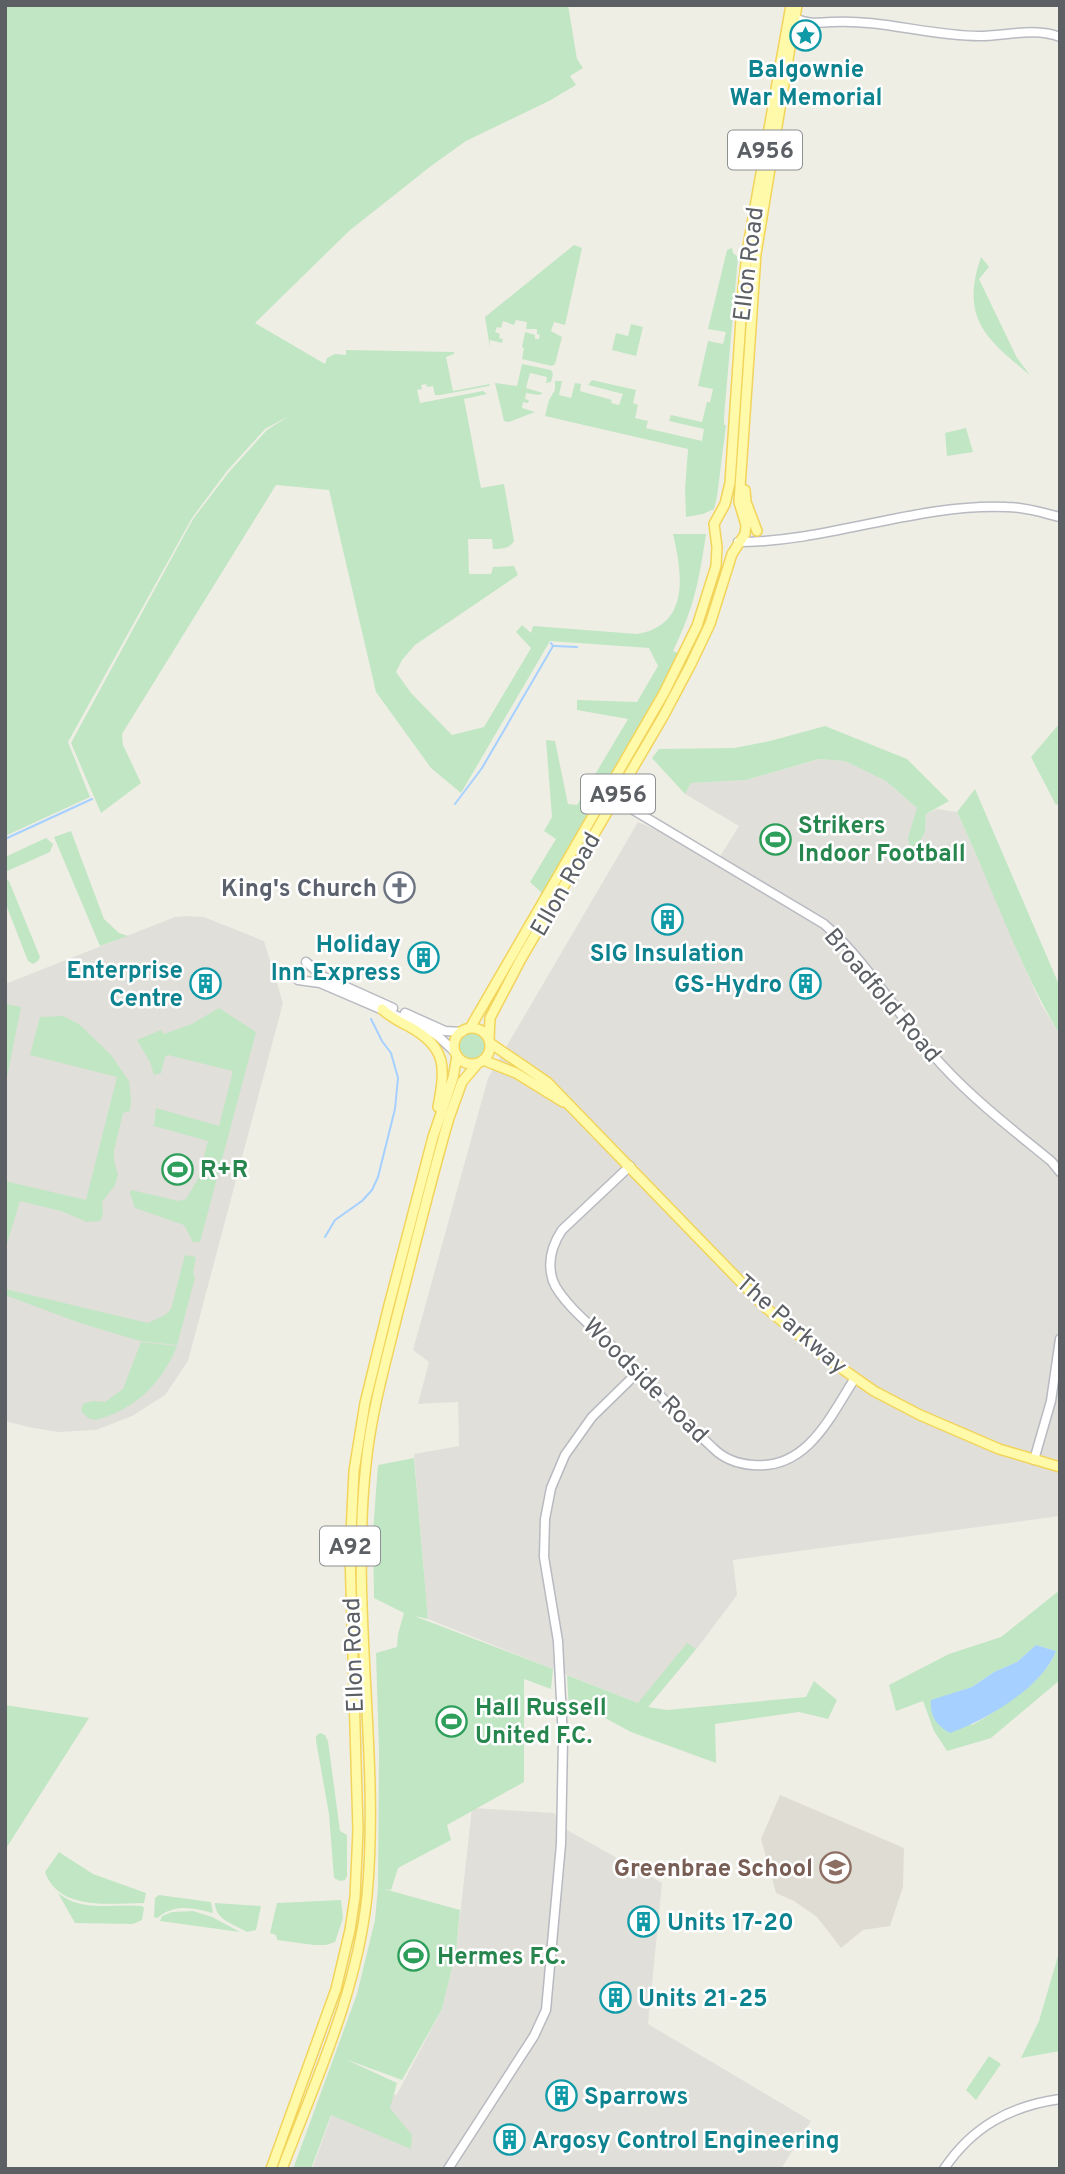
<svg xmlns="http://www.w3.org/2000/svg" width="1065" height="2174" font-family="Overpass,sans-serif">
	<rect width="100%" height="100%" fill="#efeee5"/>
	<path fill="#e0dfd9" d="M 820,759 L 846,761 L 886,781 L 917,808 L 918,845 L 925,832 L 926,814 L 937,809 L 957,812 L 1002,912 L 1019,955 L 1041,1004 L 1060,1035 L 1060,1516 L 733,1560 L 737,1595 L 698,1647 L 648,1707 L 428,1619 L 414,1454 L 459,1446 L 458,1402 L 418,1404 L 429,1362 L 413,1350 L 488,1078 L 638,822 L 674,838 L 716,863 L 739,826 L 685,794 L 691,783 L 746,780 Z
		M 188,916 L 204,917 L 264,941 L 283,1003 L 188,1361 L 165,1395 L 132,1416 L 96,1430 L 58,1432 L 28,1427 L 5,1421 L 5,984 L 175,917 Z
		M 472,1808 L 554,1813 L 567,1830 L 662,1883 L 648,2024 L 811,2121 L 781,2169 L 312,2169 L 332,2114 L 397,2094 L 442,2009 L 456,1952 Z"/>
	<path fill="#dfddd3" d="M 780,1795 L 904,1848 L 903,1887 L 890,1926 L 863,1930 L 841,1948 L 817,1917 L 794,1901 L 776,1893 L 761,1839 Z"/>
	<path fill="#c1e6c4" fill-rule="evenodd" d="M 5,5 L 568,5 L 577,59 L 583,68 L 570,76 L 576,85 L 549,101 L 466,141 L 431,166 L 349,231 L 255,323 L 325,364 L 327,358 L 335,354 L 346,355 L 346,350 L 454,352 L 454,354 L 446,357 L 453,391 L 490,384 L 489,386 L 440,395 L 435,395 L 433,386 L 427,387 L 426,384 L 421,385 L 422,389 L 417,390 L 420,403 L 483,391 L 487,394 L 464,399 L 481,488 L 504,484 L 514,541 C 509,549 502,549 493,549 L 492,539 L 468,539 L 469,574 L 491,574 L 493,567 L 514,566 L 518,575 L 415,645 L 402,660 L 396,672 L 411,693 L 452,735 L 484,727 L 531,648 L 516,632 L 522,625 L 531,633 L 533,626 L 637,634 C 691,625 682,573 673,534 L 706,534 C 699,581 694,608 673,651 L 680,654 L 542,893 L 530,882 L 556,839 L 544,831 L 552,817 L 546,740 L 555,741 L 568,804 L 577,805 L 628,719 L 577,710 L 577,700 L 637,702 L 658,666 L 649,648 L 550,641 L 461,793 L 431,768 L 376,692 L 329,490 L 276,485 L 122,734 L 123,745 L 141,783 L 101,813 L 71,743 L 193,519 L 229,472 L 267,430 L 289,416 L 265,429 L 227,471 L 192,518 L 68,742 L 90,797 L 5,836 Z
		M 574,245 L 582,248 L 565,325 L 554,322 L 551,331 L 562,337 L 555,364 L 552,366 L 522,359 L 524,348 L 522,347 L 525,332 L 535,335 L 535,339 L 539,339 L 540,335 L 537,334 L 537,329 L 526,329 L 527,322 L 516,320 L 514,325 L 503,321 L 501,328 L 497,327 L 495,332 L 500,334 L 499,338 L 503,339 L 502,343 L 490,340 L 490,347 L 485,317 Z
		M 732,248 L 733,253 L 738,257 L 724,417 L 724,425 L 726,425 L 717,497 L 714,509 L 703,514 L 686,517 L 685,489 L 688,449 L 545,416 L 549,400 L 555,390 L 555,381 L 562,381 L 559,395 L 571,398 L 575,383 L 581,384 L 580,391 L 612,400 L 611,403 L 619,405 L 623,394 L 588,385 L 592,380 L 636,390 L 633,403 L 638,405 L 635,418 L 648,421 L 646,428 L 702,441 L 704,429 L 669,421 L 671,415 L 702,422 L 707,402 L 710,402 L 713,389 L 698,386 L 708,341 L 723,344 L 726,332 L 708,329 L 727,250 Z
		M 981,257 L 989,267 L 979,279 L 1017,358 L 1030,375 C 986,339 960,318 981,257 Z
		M 631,324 L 643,327 L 636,356 L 612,350 L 616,333 L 628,336 Z
		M 522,364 L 551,370 L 553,374 L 551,382 L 546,383 L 547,377 L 530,373 L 526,388 L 543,393 L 539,395 L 526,393 L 525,399 L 529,400 L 528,403 L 523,402 L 522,408 L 535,412 L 509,422 L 504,421 L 495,383 L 517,386 Z
		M 966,428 L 973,452 L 947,456 L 945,433 Z
		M 1060,723 L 1060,803 L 1056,805 L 1031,757 Z
		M 825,726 L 907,759 L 949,801 L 926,814 L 925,832 L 918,845 L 910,847 L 908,838 L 917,808 L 886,781 L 845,761 L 819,759 L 746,780 L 691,783 L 685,794 L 652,758 L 659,749 L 734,748 L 770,741 Z
		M 975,789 L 1060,987 L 1060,1035 C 1018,965 992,886 957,812 Z
		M 71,831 L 104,919 L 119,933 L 128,936 L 100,946 L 54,837 Z
		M 46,838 L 53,844 L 50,852 L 5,872 L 5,857 Z
		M 5,879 L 9,881 L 40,957 L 38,961 L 33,964 L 28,961 L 5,902 Z
		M 5,1004 L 21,1007 L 5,1087 Z
		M 219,1008 L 256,1032 L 200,1242 L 193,1242 L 184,1225 L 135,1208 L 130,1193 L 131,1190 L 179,1201 L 186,1199 L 198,1179 L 208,1141 L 154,1126 L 156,1108 L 219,1126 L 233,1071 L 168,1055 L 165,1057 L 161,1073 L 154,1075 L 150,1062 L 137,1040 L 161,1030 L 164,1034 L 192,1024 Z
		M 63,1016 L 79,1024 L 111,1055 L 129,1081 L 131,1099 L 130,1111 L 123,1113 L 114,1151 L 114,1160 L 118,1175 L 115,1185 L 102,1202 L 103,1214 L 100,1221 L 87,1222 L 61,1211 L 20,1201 L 5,1250 L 5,1181 L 86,1200 L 117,1077 L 30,1055 L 40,1017 Z
		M459 1046a13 13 0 1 1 26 0a13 13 0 1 1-26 0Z
		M 185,1255 L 196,1257 L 193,1272 L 195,1278 L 177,1345 L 140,1341 L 80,1323 L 5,1295 L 5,1289 L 148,1323 L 165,1315 L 171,1309 Z
		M 141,1342 L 177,1346 C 162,1383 135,1410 95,1420 L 88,1418 L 81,1411 L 83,1404 L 92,1401 L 105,1402 L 123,1389 Z
		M 414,1458 L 428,1619 L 414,1616 L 553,1669 L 551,1689 L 524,1679 L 524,1782 L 447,1825 L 451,1840 L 398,1868 L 391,1890 L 384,1889 L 460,1910 L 456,1952 L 442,2009 L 402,2080 L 345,2059 L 397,2083 L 390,2108 L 412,2135 L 411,2149 L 331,2115 L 311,2169 L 293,2169 L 357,1994 L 375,1920 L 378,1887 L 379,1751 L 376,1653 L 397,1647 L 398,1634 L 404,1613 L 374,1598 L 373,1532 L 378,1465 Z
		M 1060,1590 L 1060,1680 L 991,1738 L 947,1751 L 934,1731 L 923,1701 L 896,1711 L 889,1685 L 949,1654 L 1001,1637 ZM 1036,1645 L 1056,1651 C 1044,1683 1001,1708 972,1725 L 931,1701 L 972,1687 L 994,1672 L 1017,1662 Z
		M 687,1643 L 696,1649 L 648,1707 L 667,1710 L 806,1697 L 814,1681 L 837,1700 L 828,1719 L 799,1712 L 715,1724 L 716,1763 L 631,1732 L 594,1712 L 579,1707 L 577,1717 L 569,1711 L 567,1675 L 638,1703 Z
		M 5,1705 L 89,1718 L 5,1850 Z
		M 320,1733 L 325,1735 L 328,1741 L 340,1831 L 347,1835 L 347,1876 L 345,1880 L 340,1881 L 334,1878 L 329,1814 L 316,1741 L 316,1736 Z
		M 59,1852 L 93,1874 L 146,1893 L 144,1903 C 112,1903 59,1912 45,1872 Z
		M 58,1893 C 83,1913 112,1903 142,1906 L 144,1908 L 142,1920 L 133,1924 L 75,1923 Z
		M 159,1895 L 211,1902 L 213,1913 C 194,1908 175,1903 157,1918 L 154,1917 L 155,1898 Z
		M 341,1900 L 343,1918 L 335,1942 L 326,1945 L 314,1945 L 277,1940 L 276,1935 L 270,1933 L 277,1903 Z
		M 215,1903 L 261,1906 L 256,1930 L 247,1932 C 234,1924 215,1920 215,1903 Z
		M 193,1911 L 212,1917 L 240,1932 L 160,1921 L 162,1916 L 172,1912 Z
		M 1060,1949 L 1060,2051 L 1021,2058 L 1039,2021 Z
		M 989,2056 L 1001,2064 L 976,2100 L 966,2090 Z"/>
	<path fill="#a5d0ff" d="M 1036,1645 L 1056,1651 C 1042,1688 986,1720 950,1733 C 936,1725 930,1717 931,1700 L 972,1687 L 994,1672 L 1017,1662 Z"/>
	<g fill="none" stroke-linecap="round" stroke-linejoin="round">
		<path stroke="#a5d0ff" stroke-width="2" d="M 554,646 L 577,647
			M 455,804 L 482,768 L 553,646 L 551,643
			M 5,839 L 92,799
			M 325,1237 L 335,1220 L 362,1201 L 372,1190 L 378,1177 L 395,1109 L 398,1078 L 391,1053 L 382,1041 L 371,1019"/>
		<defs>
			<path id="secondary" d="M 791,14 C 800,25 820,23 832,22 C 881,19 930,36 979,36 C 1005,36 1035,27 1060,37
				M 738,542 C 830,542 917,503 1007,507 C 1025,507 1043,513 1060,517
				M 615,799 L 824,924 C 870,964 900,1020 942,1065 C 974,1100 1013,1130 1051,1161 L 1060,1172
				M 306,962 L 322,976 L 393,1008
				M 298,980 L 320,983 L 427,1029 L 439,1037 L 455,1052
				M 405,1013 L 445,1031 L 462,1032
				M 630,1166 L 562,1230 C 552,1245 547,1263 553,1281 C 560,1300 592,1327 607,1341 C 642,1376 676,1414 713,1448 C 723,1458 738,1464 753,1465 C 807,1470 830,1417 855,1378
				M 1034,1460 L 1051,1401 L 1060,1339
				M 448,2169 L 534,2036 L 546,2010 L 561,1844 L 563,1739 L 558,1641 L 544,1557 L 545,1519 L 551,1488 L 565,1455 L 592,1417 L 637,1373
				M 944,2169 C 972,2127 1010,2106 1060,2099"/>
			<path id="primary" d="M 745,490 L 746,502 L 757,531
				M 382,1009 C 390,1017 400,1022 410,1027 C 448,1048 445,1069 438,1107
				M 470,1028 L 664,693 L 697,626 L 716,566 L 717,547 L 714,524 L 725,504 L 730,483 L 743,289 L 748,246 L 791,5
				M454 1046a18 18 0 1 1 36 0a18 18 0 1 1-36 0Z
				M 489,1040 L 490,1018 L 521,959 L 664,715 L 691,664 L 710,624 L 732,554 L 745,534 L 746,525 L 739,502 L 756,254 L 797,5
				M 490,1043 L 547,1082 L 765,1307 L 824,1356 L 874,1391 L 920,1415 L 999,1449 L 1060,1467
				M 483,1060 L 516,1073 L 563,1102
				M 271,2169 L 336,1989 L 350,1930 L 355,1897 L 358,1830 L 350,1554 L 354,1471 L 365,1403 L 388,1309 L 433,1137 L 453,1078 L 457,1056
				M 282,2169 C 316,2080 357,1992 367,1896 C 380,1753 350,1608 366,1464 C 371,1414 385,1365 397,1316 C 414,1250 430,1183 449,1118 L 462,1082 L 478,1063"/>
		</defs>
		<use href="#secondary" stroke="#b8bac1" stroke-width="11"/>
		<use href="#primary" stroke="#f2d45b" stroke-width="12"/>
		<use href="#secondary" stroke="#fff" stroke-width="8"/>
		<use href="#primary" stroke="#fff9aa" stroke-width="9"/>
	</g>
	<defs>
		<symbol id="sight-ring" viewBox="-11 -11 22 22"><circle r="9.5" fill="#fff" stroke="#0f9aa8" stroke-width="1.5"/><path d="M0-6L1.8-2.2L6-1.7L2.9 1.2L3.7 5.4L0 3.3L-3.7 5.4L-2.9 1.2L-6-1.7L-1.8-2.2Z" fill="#0f9aa8"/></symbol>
		<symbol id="stadium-ring" viewBox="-11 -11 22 22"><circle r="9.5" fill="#fff" stroke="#2e9e5b" stroke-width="1.5"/><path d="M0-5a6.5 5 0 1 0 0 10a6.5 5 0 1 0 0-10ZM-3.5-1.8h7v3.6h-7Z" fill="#2e9e5b"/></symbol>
		<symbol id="church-ring" viewBox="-11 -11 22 22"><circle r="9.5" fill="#fff" stroke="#6b7280" stroke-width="1.5"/><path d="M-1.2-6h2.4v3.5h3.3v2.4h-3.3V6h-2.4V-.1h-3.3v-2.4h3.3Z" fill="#6b7280"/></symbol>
		<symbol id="building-ring" viewBox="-11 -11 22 22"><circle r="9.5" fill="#fff" stroke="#0f9aa8" stroke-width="1.5"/><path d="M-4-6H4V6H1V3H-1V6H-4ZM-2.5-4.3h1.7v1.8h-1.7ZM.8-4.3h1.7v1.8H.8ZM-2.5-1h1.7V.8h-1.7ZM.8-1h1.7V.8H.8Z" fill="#0f9aa8"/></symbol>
		<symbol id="school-ring" viewBox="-11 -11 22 22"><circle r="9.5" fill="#fff" stroke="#8d6e63" stroke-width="1.5"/><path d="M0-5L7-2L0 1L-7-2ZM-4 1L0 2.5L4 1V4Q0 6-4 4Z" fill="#8d6e63"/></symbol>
	</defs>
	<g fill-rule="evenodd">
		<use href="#sight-ring" x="788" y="18" width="35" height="35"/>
		<use href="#stadium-ring" x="758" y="822" width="35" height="35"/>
		<use href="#church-ring" x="382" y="870" width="35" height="35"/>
		<use href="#building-ring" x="650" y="902" width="35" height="35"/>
		<use href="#building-ring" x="406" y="940" width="35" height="35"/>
		<use href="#building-ring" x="188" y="966" width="35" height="35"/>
		<use href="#building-ring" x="788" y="966" width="35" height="35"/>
		<use href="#stadium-ring" x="160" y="1152" width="35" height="35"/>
		<use href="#stadium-ring" x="434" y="1704" width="35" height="35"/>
		<use href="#school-ring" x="818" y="1850" width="35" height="35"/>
		<use href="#building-ring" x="626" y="1904" width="35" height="35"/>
		<use href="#stadium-ring" x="396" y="1938" width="35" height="35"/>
		<use href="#building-ring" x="598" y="1980" width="35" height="35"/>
		<use href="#building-ring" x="544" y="2078" width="35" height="35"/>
		<use href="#building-ring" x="492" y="2122" width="35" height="35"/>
	</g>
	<g text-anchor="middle" stroke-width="5" stroke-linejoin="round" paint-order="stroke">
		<g fill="#fff" stroke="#8d9093" stroke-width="2">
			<rect x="728" y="130.5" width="74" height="39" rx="5"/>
			<rect x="581" y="774.5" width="74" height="39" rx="5"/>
			<rect x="320" y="1526.5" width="60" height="39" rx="5"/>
		</g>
		<g font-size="23" font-weight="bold" fill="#5c6065">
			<text x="765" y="158">A956</text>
			<text x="618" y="802">A956</text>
			<text x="350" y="1554">A92</text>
		</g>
		<g font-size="24" font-weight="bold" fill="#0d838f" stroke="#fff" text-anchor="start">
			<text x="806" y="77" text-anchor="middle">Balgownie<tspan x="806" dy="28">War Memorial</tspan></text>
			<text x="401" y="952" text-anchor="end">Holiday<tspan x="401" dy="28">Inn Express</tspan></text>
			<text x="667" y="961" text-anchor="middle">SIG Insulation</text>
			<text x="183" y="978" text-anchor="end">Enterprise<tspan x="183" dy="28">Centre</tspan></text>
			<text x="782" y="992" text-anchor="end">GS-Hydro</text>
			<text x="667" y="1930">Units 17-20</text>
			<text x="638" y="2006">Units 21-25</text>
			<text x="584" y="2104">Sparrows</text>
			<text x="532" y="2148">Argosy Control Engineering</text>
		</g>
		<g font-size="24" fill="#5c6065" stroke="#fff">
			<text transform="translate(748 264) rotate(-83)" y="8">Ellon Road</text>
			<text transform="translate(565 884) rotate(-60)" y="8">Ellon Road</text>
			<text transform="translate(883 995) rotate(50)" y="8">Broadfold Road</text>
			<text transform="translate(792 1324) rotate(41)" y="8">The Parkway</text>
			<text transform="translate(646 1380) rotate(45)" y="8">Woodside Road</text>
			<text transform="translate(353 1655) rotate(-92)" y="8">Ellon Road</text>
		</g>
		<g font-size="24" font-weight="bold" fill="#27864d" stroke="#fff" text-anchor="start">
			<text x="798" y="833">Strikers<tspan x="798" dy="28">Indoor Football</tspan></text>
			<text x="200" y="1177">R+R</text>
			<text x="475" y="1715">Hall Russell<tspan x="475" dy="28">United F.C.</tspan></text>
			<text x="437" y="1964">Hermes F.C.</text>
		</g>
		<g font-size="24" font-weight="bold" fill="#5b616d" stroke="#fff" text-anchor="end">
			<text x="377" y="896">King's Church</text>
		</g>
		<g font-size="24" font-weight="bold" fill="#785e54" stroke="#fff" text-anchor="end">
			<text x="813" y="1876">Greenbrae School</text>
		</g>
	</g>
	<rect width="1065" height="2174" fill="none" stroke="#5c6065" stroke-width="14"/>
</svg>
